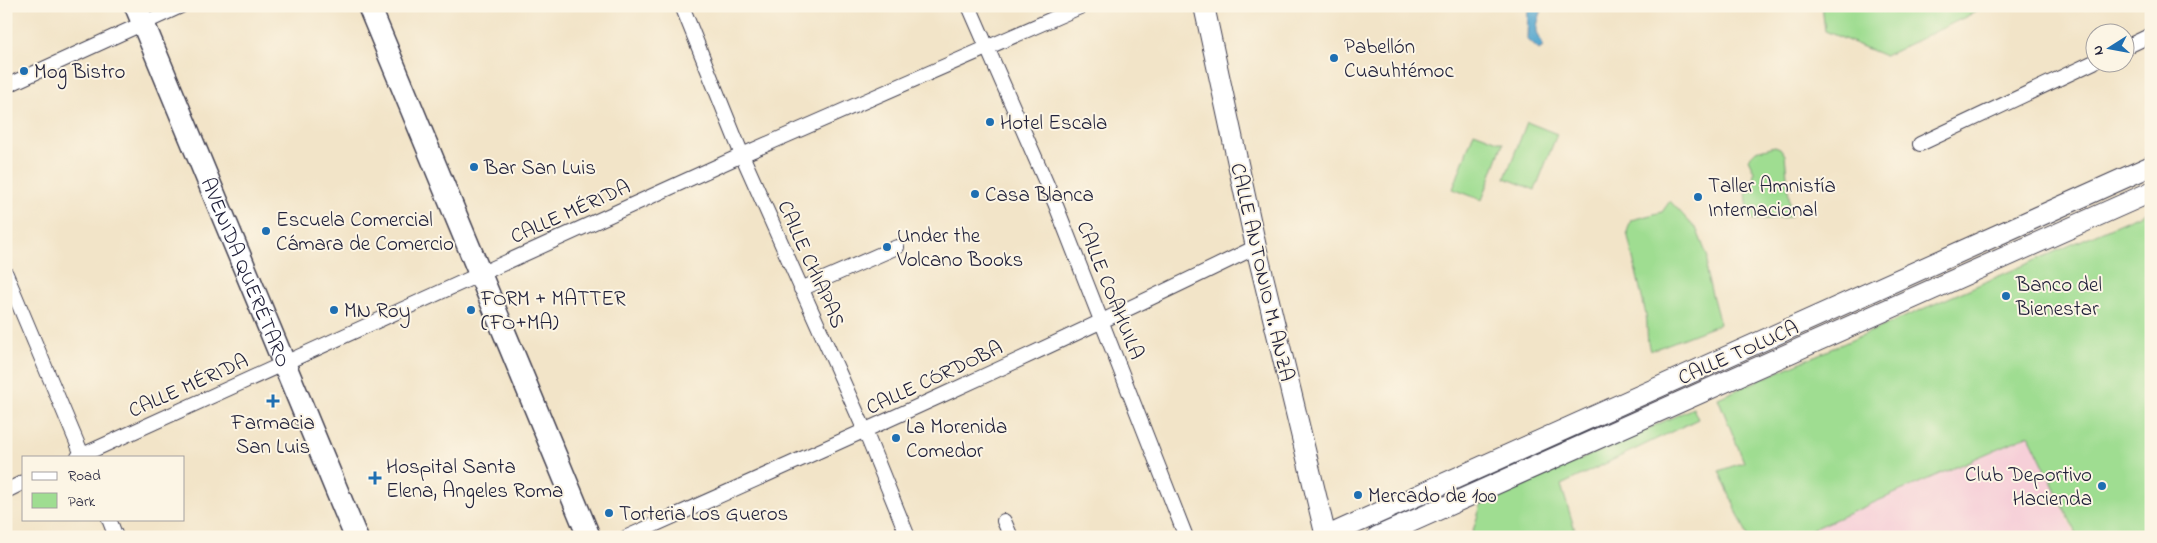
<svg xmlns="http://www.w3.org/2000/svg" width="2157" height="543" font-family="'Indie Flower',sans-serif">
	<rect width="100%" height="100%" fill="#fcf5e5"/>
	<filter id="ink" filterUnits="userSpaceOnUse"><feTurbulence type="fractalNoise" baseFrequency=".02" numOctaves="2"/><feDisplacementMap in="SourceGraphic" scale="10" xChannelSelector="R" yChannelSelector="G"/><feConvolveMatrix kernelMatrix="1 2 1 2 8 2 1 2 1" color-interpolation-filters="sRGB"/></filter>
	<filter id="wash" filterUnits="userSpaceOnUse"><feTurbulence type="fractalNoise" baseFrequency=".0096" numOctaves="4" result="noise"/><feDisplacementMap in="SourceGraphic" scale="20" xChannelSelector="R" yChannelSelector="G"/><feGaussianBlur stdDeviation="1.12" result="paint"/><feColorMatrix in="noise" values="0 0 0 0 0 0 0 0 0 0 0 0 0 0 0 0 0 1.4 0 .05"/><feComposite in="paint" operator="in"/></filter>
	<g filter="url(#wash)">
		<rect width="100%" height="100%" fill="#f2e4c8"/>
		<path fill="#f6cfd8" d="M 2030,435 L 2076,537 L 1795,537 Z"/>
		<path fill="#9fdd91" stroke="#608066" d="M 1822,6 L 1988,6 L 1885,56 L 1825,31 Z
			M 1527,122 L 1557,134 L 1535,190 L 1505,178 Z
			M 1474,132 L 1503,143 L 1482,200 L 1453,189 Z
			M 1775,146 L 1780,148 L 1785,155 L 1791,217 L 1753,220 L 1748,212 L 1745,182 L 1753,180 L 1754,172 L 1748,159 L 1756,151 Z
			M 1670,201 L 1697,230 L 1708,258 L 1706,272 L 1720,324 L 1650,351 C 1646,339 1648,328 1646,315 L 1627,232 L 1631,220 L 1662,212 Z
			M 2151,210 L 2151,537 L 2078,537 L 2029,435 L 1795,537 L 1748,537 L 1719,471 L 1744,462 L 1718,398 Z
			M 1693,408 L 1698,419 L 1561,485 L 1575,530 L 1563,537 L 1471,537 L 1481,505 Z"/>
		<path fill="#52a6ce" stroke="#3a6484" d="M 1528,6 L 1544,6 C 1541,11 1536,26 1537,31 C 1538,37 1542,40 1543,47 L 1539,50 L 1527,39 Z"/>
	</g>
	<g filter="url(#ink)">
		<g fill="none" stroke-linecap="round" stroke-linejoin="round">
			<defs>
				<path id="street" d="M 682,6 L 742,155 L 865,431 L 908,537
					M 969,6 L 1055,203 L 1186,537
					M 2124,48 L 2151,35
					M 6,86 L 181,6
					M 1920,144 L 2094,62
					M 6,274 L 83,457
					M 801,289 L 897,247
					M 78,457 L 742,155 L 1082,6
					M 6,491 L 24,482
					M 109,519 L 116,537
					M 1004,521 L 1011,537
					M 627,537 C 838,443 1048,349 1256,247"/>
				<path id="secondary" d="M 1204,6 L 1256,247 L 1326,537
					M 1325,537 L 2151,166
					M 1377,537 L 2151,192"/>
				<g id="primary">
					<path id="s1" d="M 136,6 L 356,537"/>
					<path d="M 369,6 L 589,537"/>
				</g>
			</defs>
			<use href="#street" stroke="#413f50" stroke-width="16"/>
			<use href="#secondary" stroke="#413f50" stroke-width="22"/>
			<use href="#primary" stroke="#413f50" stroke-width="25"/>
			<use href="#street" stroke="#fff" stroke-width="14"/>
			<use href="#secondary" stroke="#fff" stroke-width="20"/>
			<use href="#primary" stroke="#fff" stroke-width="22"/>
		</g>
	</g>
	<g fill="#1f6fb2" stroke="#fcf5e5" stroke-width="2">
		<circle cx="1334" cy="58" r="5"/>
		<circle cx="24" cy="71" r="5"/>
		<circle cx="990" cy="122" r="5"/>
		<circle cx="474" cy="167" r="5"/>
		<circle cx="975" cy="194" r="5"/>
		<circle cx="1698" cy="197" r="5"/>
		<circle cx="266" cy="231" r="5"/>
		<circle cx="887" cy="247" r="5"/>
		<circle cx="2006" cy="296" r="5"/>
		<circle cx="334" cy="310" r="5"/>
		<circle cx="471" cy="310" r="5"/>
		<path d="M270.5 393.5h5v5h5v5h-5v5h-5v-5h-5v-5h5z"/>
		<circle cx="896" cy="438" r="5"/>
		<path d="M372.5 470.5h5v5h5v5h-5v5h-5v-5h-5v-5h5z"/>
		<circle cx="2102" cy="486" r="5"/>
		<circle cx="1358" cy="495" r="5"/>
		<circle cx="609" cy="513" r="5"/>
	</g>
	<g text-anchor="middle" stroke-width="4" stroke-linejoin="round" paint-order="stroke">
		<g font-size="21" fill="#22223b" stroke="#fcf5e5" text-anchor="start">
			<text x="1344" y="53">Pabellón<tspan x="1344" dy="24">Cuauhtémoc</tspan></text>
			<text x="34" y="78">Mog Bistro</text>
			<text x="1000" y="129">Hotel Escala</text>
			<text x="484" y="174">Bar San Luis</text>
			<text x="1708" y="192">Taller Amnistía<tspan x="1708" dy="24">Internacional</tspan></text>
			<text x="985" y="201">Casa Blanca</text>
			<text x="276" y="226">Escuela Comercial<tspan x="276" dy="24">Cámara de Comercio</tspan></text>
			<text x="897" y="242">Under the<tspan x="897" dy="24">Volcano Books</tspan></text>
			<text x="2016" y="291">Banco del<tspan x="2016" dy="24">Bienestar</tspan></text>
			<text x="481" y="305">FORM + MATTER<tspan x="481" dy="24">(FO+MA)</tspan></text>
			<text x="344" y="317">MN Roy</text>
			<text x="273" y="429" text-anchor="middle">Farmacia<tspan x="273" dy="24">San Luis</tspan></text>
			<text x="906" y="433">La Morenida<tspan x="906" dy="24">Comedor</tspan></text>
			<text x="386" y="473">Hospital Santa<tspan x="386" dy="24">Elena, Angeles Roma</tspan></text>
			<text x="2092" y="481" text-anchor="end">Club Deportivo<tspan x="2092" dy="24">Hacienda</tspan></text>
			<text x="1368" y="502">Mercado de 100</text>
			<text x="619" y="520">Torteria Los Gueros</text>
		</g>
		<g font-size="21" fill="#22223b" stroke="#fcf5e5">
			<text transform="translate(570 211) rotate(-24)" y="7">CALLE MÉRIDA</text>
			<text transform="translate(812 264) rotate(66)" y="7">CALLE CHIAPAS</text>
			<text dy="7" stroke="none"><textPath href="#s1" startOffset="288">AVENIDA QUERÉTARO</textPath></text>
			<text transform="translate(1263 272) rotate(77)" y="7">CALLE ANTONIO M. ANZA</text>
			<text transform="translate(1111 290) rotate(68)" y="7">CALLE COAHUILA</text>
			<text transform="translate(1738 352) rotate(-24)" y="7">CALLE TOLUCA</text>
			<text transform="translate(934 377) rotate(-25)" y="7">CALLE CÓRDOBA</text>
			<text transform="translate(188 385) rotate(-24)" y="7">CALLE MÉRIDA</text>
		</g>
	</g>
	<rect width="2157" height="543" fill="none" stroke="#fcf5e5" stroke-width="25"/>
	<rect x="22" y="456" width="162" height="65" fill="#fcf5e5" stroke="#a5a1a1"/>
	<rect x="32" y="472" width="25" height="8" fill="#ffffff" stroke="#a5a1a1"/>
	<text x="68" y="480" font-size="15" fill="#22223b">Road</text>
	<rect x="32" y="493" width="25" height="15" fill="#9fdd91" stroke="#a5a1a1"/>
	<text x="68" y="506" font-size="15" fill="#22223b">Park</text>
	<g transform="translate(2110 48) rotate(259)"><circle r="24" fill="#fcf5e5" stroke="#a5a1a1"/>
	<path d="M0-4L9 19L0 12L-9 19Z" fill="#1f6fb2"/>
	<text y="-8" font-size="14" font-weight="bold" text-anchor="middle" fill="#22223b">N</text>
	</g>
</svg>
